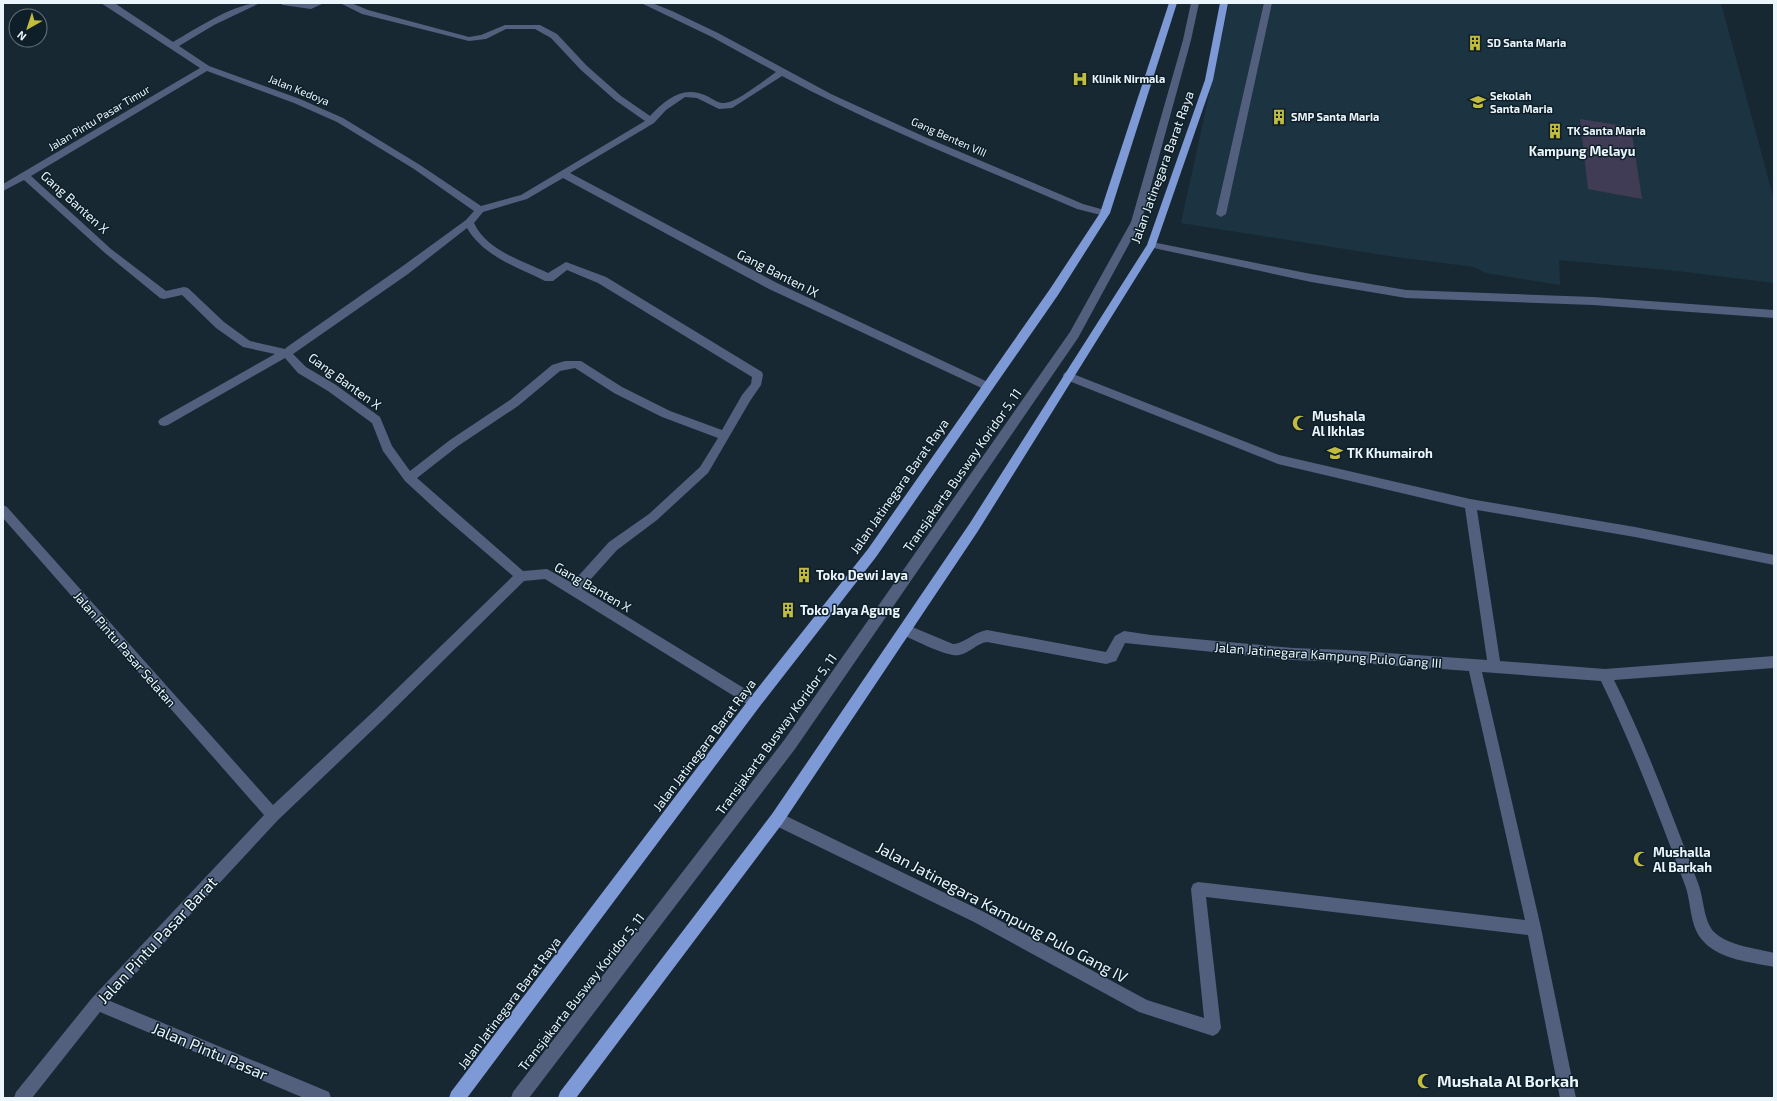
<svg xmlns="http://www.w3.org/2000/svg" width="1777" height="1101" font-family="'Exo 2',sans-serif">
	<rect width="100%" height="100%" fill="#182833"/>
	<path fill="#1c3342" d="M 1229,3 L 1721,3 L 1774,200 L 1774,283 L 1678,271 L 1559,260 L 1560,285 L 1486,273 L 1474,267 L 1389,256 L 1181,223 Z"/>
	<path fill="#403c56" d="M 1580,119 L 1631,127 L 1642,199 L 1588,189 Z"/>
	<g fill="none" stroke-linecap="round" stroke-linejoin="round">
		<path fill="#52607e" fill-rule="evenodd" d="M 1191,3 L 1199,3 L 1191,40 L 1141,222 L 1078,338 L 795,749 L 529,1098 L 511,1098 L 513,1092 L 785,739 L 1070,332 L 1131,222 L 1183,40 Z
			M 1264,3 L 1272,3 L 1226,214 L 1221,217 L 1216,214 Z"/>
		<path fill="#52607e" fill-rule="evenodd" d="M 101,3 L 116,4 L 173,42 C 196,29 234,3 260,3 L 214,25 L 179,46 L 209,66 L 300,99 L 343,118 L 420,165 L 481,206 L 521,195 L 645,121 L 615,100 L 581,70 L 551,38 L 535,29 L 506,29 L 486,39 L 469,41 L 362,14 L 340,3 L 351,3 L 368,10 L 469,37 L 481,35 L 505,25 L 540,25 L 557,34 L 587,66 L 621,96 L 650,116 C 667,98 684,84 709,97 C 716,101 721,105 729,102 C 739,100 766,79 776,72 L 712,37 L 641,3 L 652,3 L 672,11 L 718,33 L 831,94 L 925,137 L 1083,204 L 1108,211 L 1110,213 L 1105,216 L 1077,209 C 978,166 877,127 782,76 L 732,108 L 719,109 L 697,98 L 685,97 L 666,110 L 654,123 L 570,173 L 777,283 L 992,384 L 993,387 L 992,390 L 988,391 L 769,289 L 563,178 L 527,199 L 483,212 L 474,223 C 487,251 523,261 548,273 L 566,262 L 606,277 L 762,372 L 763,375 L 761,385 L 750,401 L 708,473 L 657,520 L 617,550 L 582,589 L 760,698 L 762,702 L 760,706 L 755,708 L 750,706 L 545,579 L 524,581 L 385,718 L 278,820 L 110,1001 L 329,1092 L 331,1098 L 304,1098 L 100,1012 L 32,1098 L 14,1098 L 16,1092 L 92,998 L 264,815 L 3,518 L 3,505 L 7,507 L 273,805 L 375,710 L 513,576 L 443,516 L 405,481 L 383,451 L 372,423 L 328,391 L 298,373 L 285,358 L 168,425 L 164,426 L 160,425 L 158,422 L 160,419 L 275,354 L 243,347 L 216,328 L 182,295 L 164,299 L 160,298 L 105,253 L 24,180 L 3,191 L 3,184 L 200,68 ZM 207,71 L 294,103 L 337,122 L 414,169 L 474,211 L 466,220 L 400,268 L 287,347 L 285,349 L 250,341 L 224,322 L 188,288 L 184,287 L 166,291 L 111,249 L 31,176 ZM 467,228 C 484,257 518,267 545,281 L 553,281 L 567,270 L 598,283 L 752,377 L 751,384 L 742,395 L 722,430 L 670,411 L 622,387 L 581,361 L 565,361 L 552,365 L 510,400 L 450,440 L 410,471 L 392,446 L 380,417 L 336,385 L 306,367 L 293,354 L 408,274 ZM 575,368 L 614,393 L 662,417 L 718,438 L 700,467 L 649,514 L 609,542 L 572,583 L 547,569 L 523,571 L 417,478 L 458,446 L 518,406 L 560,371 Z
			M 279,3 L 310,4 L 324,3 L 311,9 L 283,5 Z
			M 1152,242 L 1311,274 L 1406,290 L 1593,297 L 1774,310 L 1774,318 L 1593,305 L 1406,298 L 1311,282 L 1149,247 L 1147,245 Z
			M 1068,372 L 1279,455 L 1470,499 L 1635,527 L 1774,555 L 1774,565 L 1635,537 L 1477,510 L 1500,661 L 1605,669 L 1774,656 L 1774,668 L 1614,680 C 1647,746 1672,815 1698,883 C 1704,898 1703,920 1714,932 C 1729,946 1755,948 1774,953 L 1774,967 C 1751,962 1721,960 1704,942 C 1689,927 1692,904 1685,885 C 1659,816 1633,747 1601,681 L 1482,672 L 1541,928 L 1576,1098 L 1560,1098 L 1528,935 L 1206,897 L 1221,1028 L 1218,1033 L 1213,1036 L 1139,1012 L 974,922 L 772,824 L 770,819 L 772,814 L 777,812 L 782,814 L 984,912 L 1147,1000 L 1204,1018 L 1191,889 L 1193,884 L 1198,882 L 1525,920 L 1469,671 L 1345,662 L 1293,660 L 1125,643 L 1116,661 L 1106,664 L 987,642 C 977,643 970,653 959,655 C 949,658 912,639 901,634 L 899,630 L 901,626 L 905,624 L 953,644 C 964,644 974,632 987,630 L 1106,652 L 1115,636 L 1124,631 L 1151,635 L 1293,648 L 1345,650 L 1487,660 L 1465,508 L 1278,464 L 1064,379 L 1063,376 L 1064,373 Z"/>
		<path fill="#7d9ad7" fill-rule="evenodd" d="M 1169,3 L 1177,3 L 1110,213 L 1058,295 L 876,557 L 760,706 L 467,1098 L 449,1098 L 451,1092 L 750,698 L 868,549 L 1050,289 L 1100,213 Z
			M 1220,3 L 1228,3 L 1213,80 L 1155,247 L 978,531 L 782,824 L 576,1098 L 558,1098 L 560,1092 L 772,814 L 970,523 L 1147,245 L 1205,80 Z"/>
	</g>
	<defs>
		<symbol id="building-bare" viewBox="-9 -9 18 18"><path d="M-4-6H4V6H1V3H-1V6H-4ZM-2.5-4.3h1.7v1.8h-1.7ZM.8-4.3h1.7v1.8H.8ZM-2.5-1h1.7V.8h-1.7ZM.8-1h1.7V.8H.8Z" fill="#c2bd3f" stroke="#0f1f29" stroke-width="2.5" paint-order="stroke"/></symbol>
		<symbol id="hospital-bare" viewBox="-9 -9 18 18"><path d="M-5-5h3v3.5h4V-5h3V5h-3V1.5h-4V5h-3Z" fill="#c2bd3f" stroke="#0f1f29" stroke-width="2.5" paint-order="stroke"/></symbol>
		<symbol id="school-bare" viewBox="-9 -9 18 18"><path d="M0-5L7-2L0 1L-7-2ZM-4 1L0 2.5L4 1V4Q0 6-4 4Z" fill="#c2bd3f" stroke="#0f1f29" stroke-width="2.5" paint-order="stroke"/></symbol>
		<symbol id="mosque-bare" viewBox="-9 -9 18 18"><path d="M3.5-4.9A6 6 0 1 0 3.5 4.9A5 5 0 1 1 3.5-4.9Z" fill="#c2bd3f" stroke="#0f1f29" stroke-width="2.5" paint-order="stroke"/></symbol>
	</defs>
	<g fill-rule="evenodd">
		<use href="#building-bare" x="1464" y="32" width="22" height="22"/>
		<use href="#hospital-bare" x="1069" y="68" width="22" height="22"/>
		<use href="#school-bare" x="1467" y="91" width="22" height="22"/>
		<use href="#building-bare" x="1268" y="106" width="22" height="22"/>
		<use href="#building-bare" x="1544" y="120" width="22" height="22"/>
		<use href="#mosque-bare" x="1289" y="412" width="22" height="22"/>
		<use href="#school-bare" x="1324" y="442" width="22" height="22"/>
		<use href="#building-bare" x="793" y="564" width="22" height="22"/>
		<use href="#building-bare" x="777" y="599" width="22" height="22"/>
		<use href="#mosque-bare" x="1630" y="848" width="22" height="22"/>
		<use href="#mosque-bare" x="1414" y="1070" width="22" height="22"/>
	</g>
	<g text-anchor="middle" stroke-width="3" stroke-linejoin="round" paint-order="stroke">
		<g font-size="11" font-weight="bold" fill="#eaf5fc" stroke="#0f1f29" text-anchor="start">
			<text x="1487" y="47">SD Santa Maria</text>
			<text x="1092" y="83">Klinik Nirmala</text>
			<text x="1490" y="100">Sekolah<tspan x="1490" dy="13">Santa Maria</tspan></text>
			<text x="1291" y="121">SMP Santa Maria</text>
			<text x="1567" y="135">TK Santa Maria</text>
		</g>
		<g font-size="11" fill="#eaf5fc" stroke="#0f1f29">
			<text transform="translate(299 90) rotate(22)" y="4">Jalan Kedoya</text>
			<text transform="translate(99 118) rotate(-31)" y="4">Jalan Pintu Pasar Timur</text>
			<text transform="translate(949 137) rotate(24)" y="4">Gang Benten VIII</text>
		</g>
		<g font-size="13" font-weight="bold" fill="#eaf5fc" stroke="#0f1f29">
			<text x="1582" y="156">Kampung Melayu</text>
		</g>
		<g font-size="13" fill="#eaf5fc" stroke="#0f1f29">
			<text transform="translate(1162 167) rotate(-70)" y="5">Jalan Jatinegara Barat Raya</text>
			<text transform="translate(75 202) rotate(42)" y="5">Gang Banten X</text>
			<text transform="translate(778 273) rotate(27)" y="5">Gang Banten IX</text>
			<text transform="translate(345 381) rotate(36)" y="5">Gang Banten X</text>
			<text transform="translate(962 470) rotate(-55)" y="5">Transjakarta Busway Koridor 5, 11</text>
			<text transform="translate(899 486) rotate(-55)" y="5">Jalan Jatinegara Barat Raya</text>
			<text transform="translate(593 587) rotate(30)" y="5">Gang Banten X</text>
			<text transform="translate(125 649) rotate(49)" y="5">Jalan Pintu Pasar Selatan</text>
			<text transform="translate(1328 655) rotate(4)" y="5">Jalan Jatinegara Kampung Pulo Gang III</text>
			<text transform="translate(776 734) rotate(-54)" y="5">Transjakarta Busway Koridor 5, 11</text>
			<text transform="translate(704 745) rotate(-53)" y="5">Jalan Jatinegara Barat Raya</text>
			<text transform="translate(581 992) rotate(-52)" y="5">Transjakarta Busway Koridor 5, 11</text>
			<text transform="translate(509 1003) rotate(-53)" y="5">Jalan Jatinegara Barat Raya</text>
		</g>
		<g font-size="13" font-weight="bold" fill="#eaf5fc" stroke="#0f1f29" text-anchor="start">
			<text x="1312" y="421">Mushala<tspan x="1312" dy="15">Al Ikhlas</tspan></text>
			<text x="1347" y="458">TK Khumairoh</text>
			<text x="816" y="580">Toko Dewi Jaya</text>
			<text x="800" y="615">Toko Jaya Agung</text>
			<text x="1653" y="857">Mushalla<tspan x="1653" dy="15">Al Barkah</tspan></text>
		</g>
		<g font-size="16" fill="#eaf5fc" stroke="#0f1f29">
			<text transform="translate(1002 912) rotate(28)" y="6">Jalan Jatinegara Kampung Pulo Gang IV</text>
			<text transform="translate(157 940) rotate(-47)" y="6">Jalan Pintu Pasar Barat</text>
			<text transform="translate(210 1051) rotate(23)" y="6">Jalan Pintu Pasar</text>
		</g>
		<g font-size="16" font-weight="bold" fill="#eaf5fc" stroke="#0f1f29" text-anchor="start">
			<text x="1437" y="1087">Mushala Al Borkah</text>
		</g>
	</g>
	<rect width="1777" height="1101" fill="none" stroke="#eaf5fc" stroke-width="8"/>
	<g transform="translate(28 28) rotate(219)"><circle r="19" fill="#0f1f29" stroke="#67757d"/>
	<path d="M0-3L7 15L0 10L-7 15Z" fill="#c2bd3f"/>
	<text y="-6" font-size="11" font-weight="bold" text-anchor="middle" fill="#eaf5fc">N</text>
	</g>
</svg>
